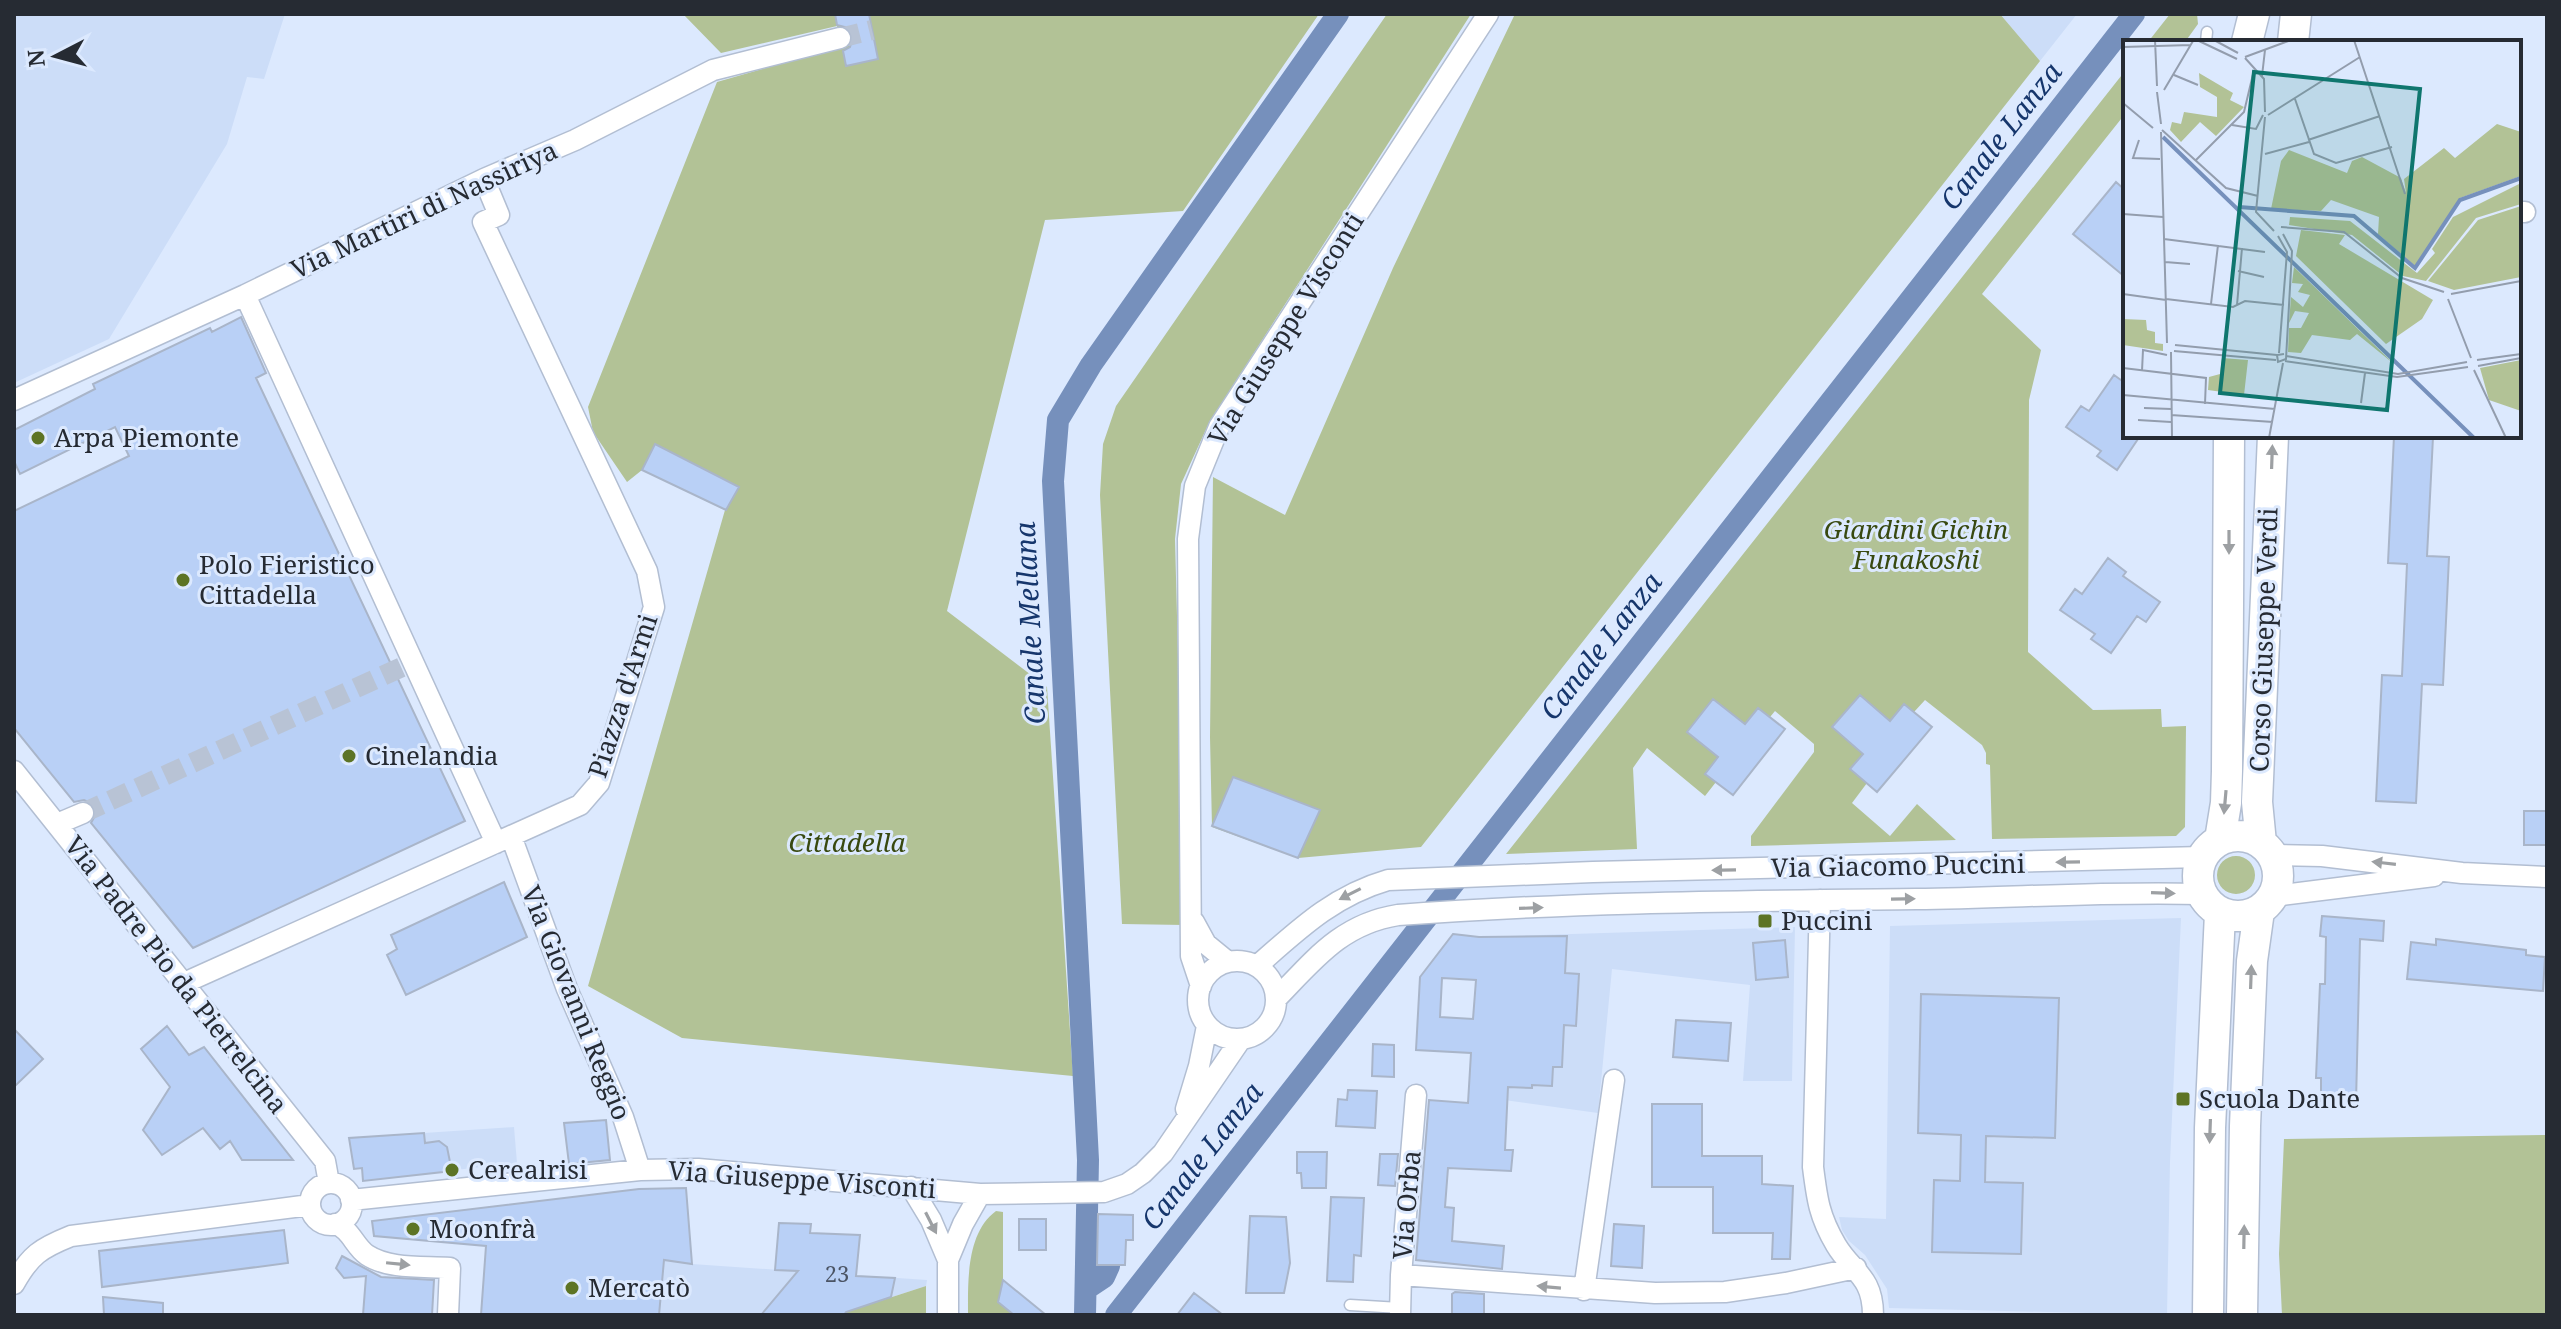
<svg xmlns="http://www.w3.org/2000/svg" width="2561" height="1329" font-family="'Noto Serif',serif">
	<rect width="100%" height="100%" fill="#dce9fe"/>
	<path fill="#ccddf8" d="M 14,14 L 285,14 L 264,79 L 247,77 L 227,144 L 109,339 L 14,383 Z
		M 2000,14 L 2077,14 L 2040,61 Z
		M 2181,918 L 2170,1162 L 2167,1315 L 1889,1308 L 1887,1289 L 1865,1255 L 1849,1241 L 1842,1230 L 1839,1217 L 1886,1219 L 1890,926 Z
		M 1795,927 L 1792,1081 L 1743,1081 L 1750,985 L 1612,969 L 1598,1113 L 1468,1095 L 1479,937 Z
		M 514,1127 L 517,1163 L 429,1173 L 424,1133 Z
		M 664,1260 L 692,1264 L 927,1280 L 926,1286 L 846,1312 L 844,1315 L 659,1315 Z"/>
	<path fill="#b2c296" d="M 683,14 L 1319,14 L 1183,211 L 1045,220 L 947,611 L 1047,687 L 1073,1076 L 682,1038 L 588,986 L 725,510 L 642,470 L 627,482 L 593,432 L 588,407 L 717,82 L 842,46 L 837,26 L 721,53 Z
		M 1387,14 L 1471,14 L 1209,423 L 1181,484 L 1175,539 L 1185,925 L 1122,924 L 1100,495 L 1103,444 L 1116,406 Z
		M 1515,14 L 2000,14 L 2040,61 L 1421,847 L 1298,858 L 1212,827 L 1210,737 L 1213,477 L 1285,515 L 1393,268 Z
		M 2170,14 L 2197,14 L 2198,24 L 2185,42 L 2148,42 Z
		M 2125,71 L 2125,114 L 1982,294 L 2041,350 L 2029,400 L 2028,652 L 2093,710 L 2161,709 L 2162,727 L 2186,726 L 2185,827 L 2176,836 L 1992,839 L 1990,765 L 1986,764 L 1986,753 L 1982,745 L 1925,700 L 1914,712 L 1904,704 L 1890,721 L 1860,695 L 1832,727 L 1863,754 L 1851,769 L 1867,783 L 1852,803 L 1890,836 L 1917,804 L 1956,840 L 1751,846 L 1751,836 L 1814,752 L 1814,744 L 1775,711 L 1770,717 L 1745,724 L 1713,699 L 1687,732 L 1718,757 L 1716,782 L 1705,796 L 1647,748 L 1633,768 L 1637,849 L 1506,854 Z
		M2217 875a19 19 0 1 1 38 0a19 19 0 1 1-38 0Z
		M 2547,1135 L 2547,1315 L 2282,1315 L 2279,1254 L 2284,1139 Z
		M 996,1211 L 1003,1212 L 1003,1280 L 1014,1315 L 968,1315 C 968,1282 966,1233 996,1211 Z
		M 926,1286 L 926,1315 L 844,1315 L 846,1312 Z"/>
	<g fill="none" stroke-linecap="round" stroke-linejoin="round">
		<path stroke="#7690bc" stroke-width="22" d="M 1086,1289 L 1104,1277 L 1109,1266
			M 1085,1315 L 1088,1160 L 1053,481 L 1058,420 L 1091,365 L 1338,14
			M 1116,1315 L 2134,14"/>
	</g>
	<path fill="#b9d0f6" stroke="#a9b5c9" stroke-width="2" fill-rule="evenodd" d="M 835,14 L 869,14 L 878,59 L 846,66 L 843,51 L 850,47 L 853,36 L 849,28 L 837,25 Z
		M 2116,182 L 2125,190 L 2125,277 L 2073,234 Z
		M 241,317 L 266,373 L 256,378 L 465,821 L 193,948 L 91,823 L 96,814 L 91,803 L 84,800 L 74,802 L 14,728 L 14,511 L 129,456 L 115,427 L 20,474 L 14,461 L 14,430 L 95,389 L 93,384 L 210,328 L 212,332 Z
		M 2114,375 L 2125,383 L 2125,436 L 2140,436 L 2117,470 L 2097,456 L 2101,451 L 2066,427 L 2081,406 L 2089,411 Z
		M 2394,436 L 2433,437 L 2427,556 L 2449,557 L 2443,685 L 2422,684 L 2416,803 L 2376,801 L 2382,675 L 2402,676 L 2407,564 L 2388,563 Z
		M 655,444 L 739,487 L 726,510 L 642,470 Z
		M 2108,558 L 2126,572 L 2123,576 L 2160,602 L 2146,622 L 2137,616 L 2111,653 L 2091,639 L 2095,634 L 2060,610 L 2075,589 L 2082,594 Z
		M 1860,695 L 1890,721 L 1904,704 L 1932,727 L 1877,792 L 1850,769 L 1863,754 L 1832,727 Z
		M 1713,699 L 1745,724 L 1758,708 L 1785,729 L 1733,795 L 1705,774 L 1718,757 L 1687,732 Z
		M 1233,777 L 1320,810 L 1298,858 L 1212,826 Z
		M 2524,811 L 2547,811 L 2547,845 L 2524,845 Z
		M 504,882 L 527,937 L 406,995 L 387,955 L 397,949 L 391,935 Z
		M 2322,916 L 2384,921 L 2383,941 L 2360,939 L 2356,1102 L 2321,1101 L 2321,1078 L 2316,1078 L 2320,984 L 2325,984 L 2326,937 L 2320,936 Z
		M 1453,934 L 1479,937 L 1567,936 L 1565,973 L 1579,974 L 1576,1026 L 1564,1025 L 1562,1067 L 1553,1067 L 1552,1086 L 1532,1085 L 1532,1088 L 1508,1087 L 1505,1150 L 1513,1150 L 1511,1171 L 1448,1168 L 1445,1207 L 1454,1208 L 1452,1241 L 1504,1246 L 1502,1269 L 1416,1260 L 1429,1100 L 1468,1103 L 1471,1053 L 1416,1050 L 1420,977 ZM 1442,978 L 1476,980 L 1473,1019 L 1440,1017 Z
		M 2436,939 L 2526,950 L 2526,955 L 2545,957 L 2543,991 L 2407,979 L 2411,942 L 2436,945 Z
		M 1785,940 L 1788,977 L 1756,980 L 1753,943 Z
		M 1921,994 L 2059,998 L 2055,1138 L 1986,1136 L 1985,1182 L 2023,1183 L 2021,1254 L 1932,1252 L 1934,1180 L 1960,1181 L 1961,1135 L 1918,1133 Z
		M 1676,1020 L 1731,1023 L 1728,1061 L 1673,1057 Z
		M 167,1026 L 189,1055 L 204,1047 L 293,1160 L 242,1160 L 230,1141 L 220,1149 L 203,1128 L 162,1155 L 143,1130 L 170,1087 L 141,1049 Z
		M 14,1029 L 43,1059 L 14,1087 Z
		M 1373,1044 L 1394,1045 L 1394,1077 L 1372,1076 Z
		M 1348,1090 L 1377,1091 L 1375,1128 L 1336,1126 L 1338,1099 L 1347,1100 Z
		M 1652,1104 L 1702,1104 L 1702,1156 L 1762,1156 L 1762,1184 L 1793,1186 L 1790,1259 L 1772,1259 L 1773,1233 L 1713,1233 L 1713,1187 L 1652,1187 Z
		M 606,1120 L 610,1160 L 569,1164 L 564,1123 Z
		M 424,1133 L 425,1143 L 439,1141 L 447,1147 L 450,1162 L 443,1172 L 363,1181 L 362,1168 L 354,1169 L 349,1138 Z
		M 1297,1152 L 1327,1152 L 1326,1188 L 1302,1188 L 1301,1173 L 1297,1173 Z
		M 1380,1154 L 1398,1154 L 1395,1186 L 1378,1185 Z
		M 686,1188 L 692,1264 L 664,1260 L 659,1315 L 481,1315 L 486,1246 L 374,1236 L 372,1221 L 639,1189 Z
		M 1331,1197 L 1364,1198 L 1361,1256 L 1354,1255 L 1353,1282 L 1327,1281 Z
		M 1098,1214 L 1133,1215 L 1133,1240 L 1126,1240 L 1125,1265 L 1097,1265 Z
		M 1250,1216 L 1286,1217 L 1290,1263 L 1284,1293 L 1246,1293 Z
		M 1019,1219 L 1046,1219 L 1046,1250 L 1019,1250 Z
		M 779,1223 L 811,1224 L 810,1233 L 860,1235 L 856,1276 L 895,1278 L 891,1297 L 846,1312 L 844,1315 L 761,1315 L 798,1271 L 775,1270 Z
		M 1614,1224 L 1644,1226 L 1642,1268 L 1611,1266 Z
		M 284,1230 L 288,1263 L 102,1287 L 99,1251 Z
		M 342,1256 L 381,1277 L 434,1280 L 432,1315 L 363,1315 L 366,1276 L 344,1278 L 336,1268 Z
		M 1003,1280 L 1046,1315 L 1014,1315 L 998,1302 Z
		M 1455,1292 L 1484,1294 L 1484,1315 L 1452,1315 L 1452,1294 Z
		M 1194,1293 L 1223,1315 L 1177,1315 Z
		M 103,1297 L 163,1303 L 163,1315 L 104,1315 Z"/>
	<g fill="none" stroke-linecap="round" stroke-linejoin="round">
		<path stroke="#b8c3d5" stroke-width="20" stroke-dasharray="20 10" stroke-linecap="butt" d="M 840,38 L 872,30
			M 83,813 L 413,662"/>
		<defs>
			<path id="lane" d="M 2206,42 L 2207,32
				M 1350,1305 L 1400,1308"/>
			<path id="street" d="M 2519,212 L 2525,212
				M 245,295 L 496,843
				M 14,400 L 245,295 L 484,179 L 575,140 L 713,70 L 840,38
				M 14,771 L 325,1161 L 329,1183
				M 57,824 L 83,813
				M 511,836 L 567,989 L 623,1117 L 640,1170
				M 2273,855 L 2322,856 L 2462,873 L 2547,877
				M 2274,896 L 2434,876
				M 1820,900 L 1813,1167 C 1817,1199 1819,1216 1836,1245 C 1852,1272 1873,1276 1873,1315
				M 1194,922 L 1206,944 L 1228,962
				M1198 1000a39 39 0 1 1 78 0a39 39 0 1 1-78 0Z
				M 1257,966 C 1299,929 1333,896 1388,880 L 1593,872 L 2202,857
				M 184,983 L 580,805 L 599,783 L 654,607 L 647,571 L 483,222 L 499,215 L 484,179
				M 1201,986 L 1191,956 L 1188,539 L 1195,486 L 1219,427 L 1488,14
				M 1276,999 C 1314,960 1341,924 1398,915 C 1570,902 1743,901 1916,899 C 2011,898 2106,891 2202,894
				M 1186,1109 L 1199,1066 L 1207,1026
				M310 1204a21 21 0 1 1 42 0a21 21 0 1 1-42 0Z
				M 911,1187 L 931,1220 L 948,1260
				M 351,1200 L 640,1170 L 698,1169 L 980,1194 L 1104,1192 L 1127,1184 L 1143,1173 L 1163,1153 L 1241,1039
				M 335,1224 C 351,1229 354,1246 367,1255 C 390,1270 424,1266 450,1268 L 448,1315
				M 1401,1275 L 1655,1293 L 1725,1292 L 1786,1283 L 1856,1268
				M 14,1284 C 30,1255 41,1248 71,1236 L 310,1205
				M 1584,1290 L 1614,1080
				M 948,1315 L 948,1260 L 963,1224 L 980,1194
				M 1400,1315 L 1401,1275 L 1416,1095"/>
			<path id="secondary" d="M 2247,42 L 2254,14
				M 2293,42 L 2296,14
				M2198 876a40 40 0 1 1 80 0a40 40 0 1 1-80 0Z
				M 2220,840 L 2226,803 L 2227,771 L 2229,436
				M 2261,843 L 2257,802 L 2273,436
				M 2208,1315 L 2210,1128 L 2220,913
				M 2242,1315 L 2245,1126 L 2252,961 L 2259,911"/>
		</defs>
		<use href="#lane" stroke="#b2bed2" stroke-width="13"/>
		<use href="#street" stroke="#b2bed2" stroke-width="23"/>
		<use href="#secondary" stroke="#b2bed2" stroke-width="33"/>
		<use href="#lane" stroke="#fff" stroke-width="10"/>
		<use href="#street" stroke="#fff" stroke-width="20"/>
		<use href="#secondary" stroke="#fff" stroke-width="30"/>
	</g>
	<defs><path id="oneway-solid" d="M-6-.8H1V-3.2L6.5 0L1 3.2V.8H-6Z" transform="scale(2)"/></defs>
	<g fill="#9da0a3">
		<use href="#oneway-solid" transform="translate(2272 457) rotate(-88)"/>
		<use href="#oneway-solid" transform="translate(2229 542) rotate(90)"/>
		<use href="#oneway-solid" transform="translate(2225 802) rotate(95)"/>
		<use href="#oneway-solid" transform="translate(2068 862) rotate(179)"/>
		<use href="#oneway-solid" transform="translate(2384 863) rotate(-173)"/>
		<use href="#oneway-solid" transform="translate(1724 870) rotate(179)"/>
		<use href="#oneway-solid" transform="translate(2163 893) rotate(2)"/>
		<use href="#oneway-solid" transform="translate(1350 894) rotate(153)"/>
		<use href="#oneway-solid" transform="translate(1903 899) rotate(-1)"/>
		<use href="#oneway-solid" transform="translate(1531 908) rotate(-2)"/>
		<use href="#oneway-solid" transform="translate(2251 977) rotate(-88)"/>
		<use href="#oneway-solid" transform="translate(2210 1131) rotate(92)"/>
		<use href="#oneway-solid" transform="translate(931 1223) rotate(63)"/>
		<use href="#oneway-solid" transform="translate(2244 1237) rotate(-89)"/>
		<use href="#oneway-solid" transform="translate(398 1264) rotate(6)"/>
		<use href="#oneway-solid" transform="translate(1549 1287) rotate(-175)"/>
	</g>
	<g fill="#5d7425" stroke="#dce9fe" stroke-width="3">
		<circle cx="38" cy="438" r="8"/>
		<circle cx="183" cy="580" r="8"/>
		<circle cx="349" cy="756" r="8"/>
		<rect x="1757" y="913" width="16" height="16" rx="4"/>
		<rect x="2175" y="1091" width="16" height="16" rx="4"/>
		<circle cx="452" cy="1170" r="8"/>
		<circle cx="413" cy="1229" r="8"/>
		<circle cx="572" cy="1288" r="8"/>
	</g>
	<g text-anchor="middle" stroke-width="6" stroke-linejoin="round" paint-order="stroke">
		<g font-size="22" fill="#4b5464">
			<text x="837" y="1282">23</text>
		</g>
		<g font-size="26" fill="#262b33" stroke="#dce9fe">
			<text transform="translate(424 210) rotate(-25)" y="9">Via Martiri di Nassiriya</text>
			<text transform="translate(1286 329) rotate(-58)" y="9">Via Giuseppe Visconti</text>
			<text transform="translate(2264 640) rotate(-88)" y="9">Corso Giuseppe Verdi</text>
			<text transform="translate(623 696) rotate(-72)" y="9">Piazza d'Armi</text>
			<text transform="translate(1898 866) rotate(-1)" y="9">Via Giacomo Puccini</text>
			<text transform="translate(176 975) rotate(52)" y="9">Via Padre Pio da Pietrelcina</text>
			<text transform="translate(576 1003) rotate(68)" y="9">Via Giovanni Reggio</text>
			<text transform="translate(802 1180) rotate(4)" y="9">Via Giuseppe Visconti</text>
			<text transform="translate(1407 1205) rotate(-85)" y="9">Via Orba</text>
		</g>
		<g font-size="26" fill="#262b33" stroke="#dce9fe" text-anchor="start">
			<text x="54" y="447">Arpa Piemonte</text>
			<text x="199" y="574">Polo Fieristico<tspan x="199" dy="30">Cittadella</tspan></text>
			<text x="365" y="765">Cinelandia</text>
			<text x="1781" y="930">Puccini</text>
			<text x="2199" y="1108">Scuola Dante</text>
			<text x="468" y="1179">Cerealrisi</text>
			<text x="429" y="1238">Moonfrà</text>
			<text x="588" y="1297">Mercatò</text>
		</g>
		<g font-size="26" font-style="italic" fill="#384910" stroke="#dce9fe">
			<text x="1916" y="539">Giardini Gichin<tspan x="1916" dy="30">Funakoshi</tspan></text>
			<text x="847" y="852">Cittadella</text>
		</g>
		<g font-size="28" font-style="italic" fill="#16366c" stroke="#dce9fe">
			<text transform="translate(2001 136) rotate(-52)" y="10">Canale Lanza</text>
			<text transform="translate(1030 623) rotate(-93)" y="10">Canale Mellana</text>
			<text transform="translate(1601 646) rotate(-52)" y="10">Canale Lanza</text>
			<text transform="translate(1202 1156) rotate(-52)" y="10">Canale Lanza</text>
		</g>
	</g>
	<g transform="translate(2123 40)">
		<rect width="398" height="398" fill="#dce9fe"/>
		<path d="M 76,33 L 110,53 L 107,60 L 121,67 L 93,96 L 77,82 L 58,102 L 47,90 L 49,82 L 58,84 L 61,72 L 94,77 L 94,57 L 77,47 ZM 374,84 L 398,92 L 398,136 L 337,158 L 292,226 L 255,194 L 256,177 L 208,160 L 198,171 L 148,169 L 158,121 L 166,110 L 224,133 L 229,121 L 239,117 L 278,138 L 283,153 L 281,139 L 321,108 L 332,118 ZM 398,143 L 398,164 L 353,178 L 303,241 L 280,236 L 229,195 L 166,185 L 167,177 L 227,181 L 294,233 L 312,213 L 309,209 L 330,177 ZM 398,166 L 398,237 L 331,250 L 305,241 L 355,180 ZM 178,190 L 222,195 L 216,204 L 310,260 L 299,279 L 263,304 L 173,216 ZM 171,227 L 271,324 L 234,294 L 227,300 L 189,295 L 178,313 L 165,312 L 166,288 L 178,288 L 186,273 L 172,271 L 166,283 L 168,257 L 180,267 L 187,255 L 175,252 L 180,244 L 169,243 ZM 0,279 L 23,280 L 24,290 L 32,292 L 32,303 L 40,304 L 40,311 L 0,305 ZM 99,318 L 125,320 L 121,355 L 85,350 L 86,337 L 97,334 ZM 398,320 L 398,371 L 366,360 L 357,328 Z" fill="#b2c296"/>
		<path fill="none" stroke="#7690bc" stroke-width="4" d="M 40,97 L 351,398M 116,167 L 231,176 L 292,228 L 337,160 L 398,138"/>
		<path fill="none" stroke="#939dad" stroke-width="2" d="M 32,0 L 34,46M 91,0 L 115,13M 231,0 L 282,154M 76,1 L 114,19M 0,7 L 68,5M 122,17 L 168,0M 122,18 L 141,39 L 142,72M 51,35 L 75,45M 139,36 L 142,10M 41,50 L 70,1M 34,52 L 38,84M 172,59 L 191,114 L 213,123 L 269,107M 0,63 L 30,88M 145,75 L 237,17M 142,77 L 133,172 L 151,191M 109,85 L 133,89 L 140,75M 39,90 L 103,148 L 135,156M 38,92 L 44,303M 16,100 L 10,118 L 37,119M 185,100 L 257,76M 142,114 L 186,102M 73,120 L 121,72 L 131,30M 0,174 L 40,177M 158,187 L 221,192 L 279,238 L 321,252M 160,194 L 169,211 L 163,319 L 155,322 L 154,315 L 161,314M 155,196 L 164,212 L 156,313M 41,199 L 142,212M 42,222 L 67,224M 115,231 L 141,237M 0,254 L 43,260M 328,254 L 398,241M 43,259 L 110,267 L 122,261 L 161,265M 325,259 L 348,318M 88,264 L 95,205M 114,265 L 119,208M 52,305 L 154,315M 51,311 L 153,320M 48,312 L 49,398M 101,312 L 107,266M 163,316 L 275,334 L 344,322M 354,320 L 398,314M 162,321 L 274,337 L 345,327M 355,326 L 398,318M 0,328 L 83,338 L 82,364M 351,330 L 383,398M 19,331 L 20,310 L 44,315M 0,355 L 152,369M 238,363 L 242,333M 21,368 L 48,369M 48,375 L 150,382M 15,380 L 48,382M 146,398 L 160,323"/>
		<path fill="#0f766e" fill-opacity="0.15" stroke="#0f766e" stroke-width="4" d="M 131,32 L 297,49 L 264,370 L 97,353 Z"/>
		<rect width="398" height="398" fill="none" stroke="#262b33" stroke-width="4"/>
	</g>
	<rect width="2561" height="1329" fill="none" stroke="#262b33" stroke-width="32"/>
	<g transform="translate(56 56) rotate(264)" stroke="#dce9fe" stroke-width="6" paint-order="stroke">
	<path d="M0-6L14 30L0 20L-14 30Z" fill="#262b33"/>
	<text y="-12" font-size="22" font-weight="bold" text-anchor="middle" fill="#262b33">N</text>
	</g>
</svg>
